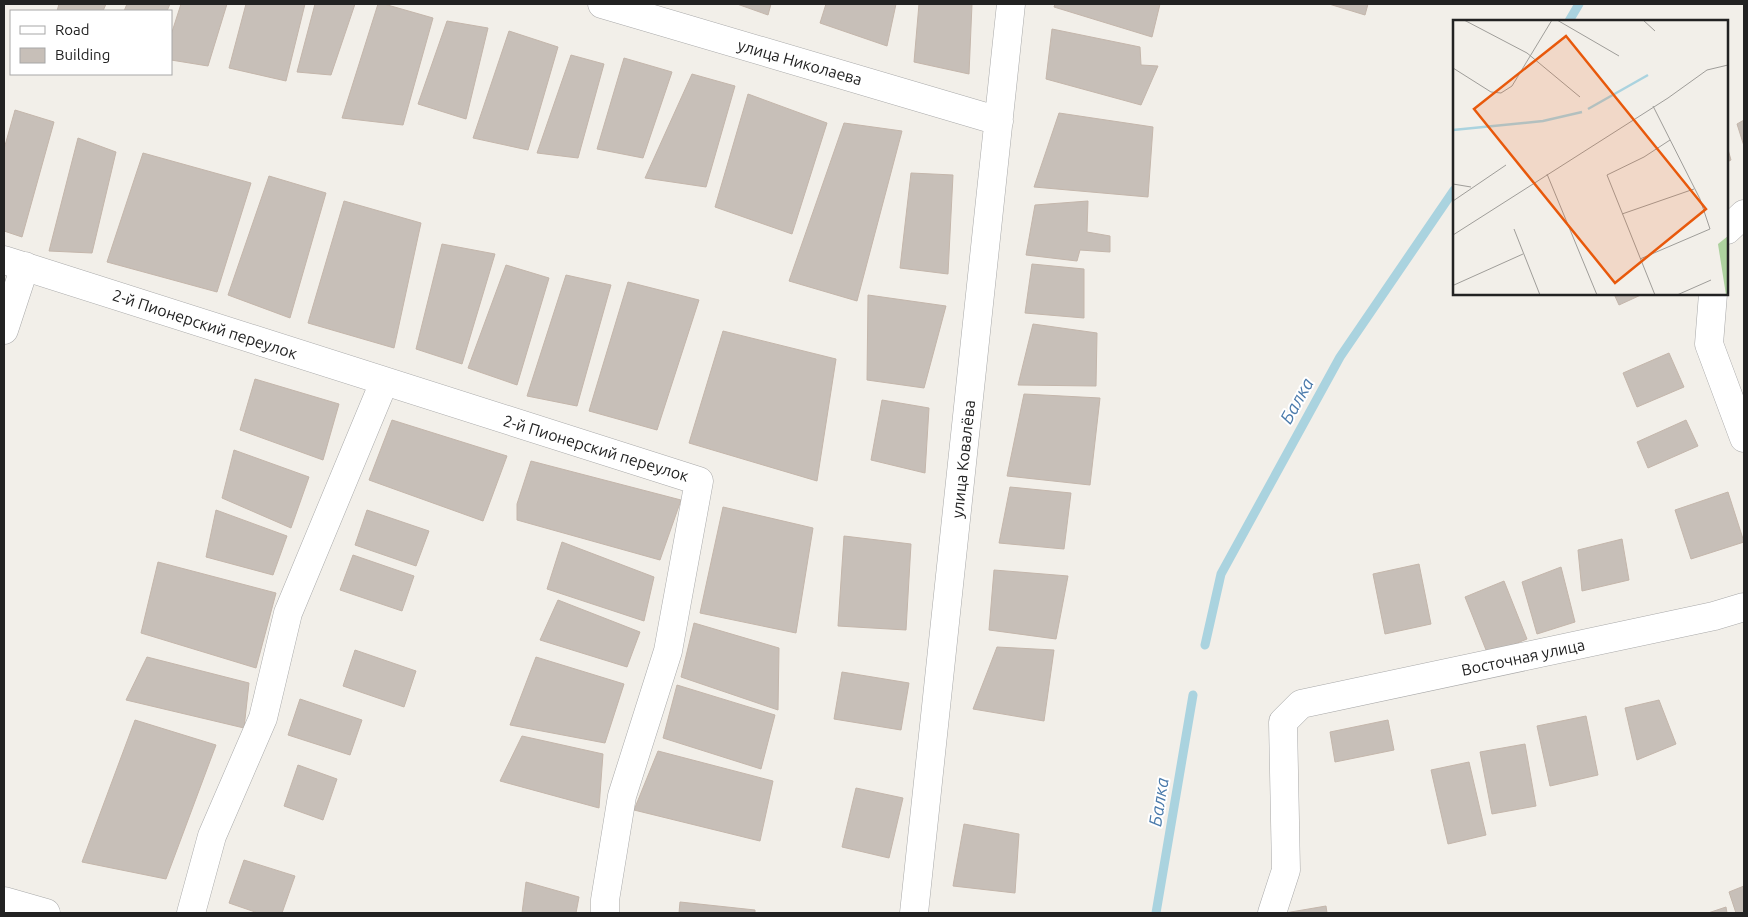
<svg xmlns="http://www.w3.org/2000/svg" width="1748" height="917" font-family="Ubuntu,sans-serif">
	<rect width="100%" height="100%" fill="#f2efe9"/>
	<g fill="none" stroke-linecap="round" stroke-linejoin="round">
		<path stroke="#aad3df" stroke-width="9" d="M 1569,21 L 1579,4
			M 1205,645 L 1221,574 L 1340,357 L 1454,190
			M 1156,913 L 1193,695"/>
	</g>
	<path fill="#c7bfb8" stroke="#c4b6ab" d="M 59,4 L 106,4 L 103,11 L 57,11 Z
		M 127,4 L 170,4 L 167,11 L 124,11 Z
		M 181,4 L 227,4 L 208,66 L 171,60 L 171,35 Z
		M 246,4 L 305,4 L 286,81 L 229,68 Z
		M 315,4 L 355,4 L 331,75 L 297,72 Z
		M 378,4 L 384,4 L 433,18 L 403,125 L 342,118 Z
		M 737,4 L 771,4 L 768,15 Z
		M 826,4 L 896,4 L 887,46 L 820,23 Z
		M 919,4 L 972,4 L 969,74 L 914,62 Z
		M 1055,4 L 1160,4 L 1152,37 L 1054,7 Z
		M 1329,4 L 1368,4 L 1365,15 Z
		M 447,21 L 488,28 L 466,119 L 418,104 Z
		M 1052,29 L 1140,47 L 1141,65 L 1158,66 L 1141,105 L 1046,79 Z
		M 509,31 L 558,47 L 528,150 L 473,138 Z
		M 571,55 L 604,64 L 578,158 L 537,153 Z
		M 624,58 L 672,72 L 643,158 L 597,149 Z
		M 692,74 L 735,86 L 706,187 L 645,178 Z
		M 748,94 L 827,123 L 792,234 L 715,207 Z
		M 15,110 L 54,122 L 22,237 L 4,231 L 4,149 Z
		M 1059,113 L 1153,127 L 1148,197 L 1034,187 Z
		M 1744,120 L 1744,146 L 1737,124 Z
		M 844,123 L 902,131 L 857,301 L 789,281 Z
		M 78,138 L 116,152 L 92,253 L 49,251 Z
		M 1727,146 L 1731,160 L 1727,162 Z
		M 143,153 L 251,183 L 217,292 L 107,262 Z
		M 911,173 L 953,175 L 948,274 L 900,268 Z
		M 269,176 L 326,193 L 290,318 L 228,295 Z
		M 344,201 L 421,223 L 394,348 L 308,323 Z
		M 1088,201 L 1087,232 L 1110,236 L 1110,252 L 1080,250 L 1077,261 L 1026,255 L 1035,205 Z
		M 442,244 L 495,254 L 462,364 L 416,349 Z
		M 1032,264 L 1084,269 L 1084,318 L 1025,313 Z
		M 506,265 L 549,278 L 517,385 L 468,368 Z
		M 566,275 L 611,285 L 577,406 L 527,396 Z
		M 628,282 L 699,300 L 657,430 L 589,411 Z
		M 1614,294 L 1643,294 L 1619,305 Z
		M 868,295 L 946,306 L 924,388 L 867,380 Z
		M 1033,324 L 1097,333 L 1096,386 L 1018,385 Z
		M 723,331 L 836,359 L 817,481 L 689,443 Z
		M 1669,353 L 1684,387 L 1637,407 L 1623,373 Z
		M 255,379 L 339,404 L 323,460 L 240,430 Z
		M 1024,394 L 1100,398 L 1090,485 L 1007,476 Z
		M 882,400 L 929,408 L 925,473 L 871,460 Z
		M 392,420 L 507,456 L 483,521 L 369,480 Z
		M 1686,420 L 1698,446 L 1648,468 L 1637,442 Z
		M 234,450 L 309,477 L 291,528 L 222,498 Z
		M 531,461 L 681,500 L 660,560 L 517,520 L 517,504 Z
		M 1010,487 L 1071,493 L 1064,549 L 999,543 Z
		M 1728,492 L 1744,542 L 1691,559 L 1675,510 Z
		M 723,507 L 813,528 L 796,633 L 700,613 Z
		M 216,510 L 287,536 L 273,575 L 206,557 Z
		M 367,510 L 429,531 L 416,566 L 355,545 Z
		M 844,536 L 911,544 L 906,630 L 838,626 Z
		M 1622,539 L 1629,580 L 1582,591 L 1578,550 Z
		M 562,542 L 654,577 L 644,621 L 547,589 Z
		M 353,555 L 414,576 L 402,611 L 340,590 Z
		M 158,562 L 276,593 L 256,668 L 141,633 Z
		M 1419,564 L 1431,624 L 1385,634 L 1373,574 Z
		M 1561,567 L 1575,622 L 1537,634 L 1522,582 Z
		M 994,570 L 1068,576 L 1056,639 L 989,630 Z
		M 1504,581 L 1527,639 L 1488,655 L 1465,597 Z
		M 558,600 L 640,632 L 627,667 L 540,640 Z
		M 694,623 L 779,648 L 778,710 L 681,677 Z
		M 997,647 L 1054,650 L 1044,721 L 973,709 Z
		M 355,650 L 416,671 L 404,707 L 343,686 Z
		M 147,657 L 249,683 L 244,728 L 126,700 Z
		M 536,657 L 624,684 L 605,743 L 510,725 Z
		M 842,672 L 909,683 L 901,730 L 834,719 Z
		M 677,685 L 775,715 L 761,769 L 663,738 Z
		M 300,699 L 362,720 L 350,755 L 288,735 Z
		M 1659,700 L 1676,744 L 1637,760 L 1625,708 Z
		M 1586,716 L 1598,775 L 1550,786 L 1537,726 Z
		M 135,720 L 216,745 L 166,879 L 82,862 Z
		M 1388,720 L 1394,750 L 1335,762 L 1330,732 Z
		M 522,736 L 603,754 L 599,808 L 500,781 Z
		M 1525,744 L 1536,806 L 1492,814 L 1480,752 Z
		M 658,751 L 773,781 L 760,841 L 634,810 Z
		M 1469,762 L 1486,835 L 1448,844 L 1431,770 Z
		M 298,765 L 337,779 L 323,820 L 284,806 Z
		M 856,788 L 903,798 L 889,858 L 842,847 Z
		M 964,824 L 1019,834 L 1015,893 L 953,886 Z
		M 244,860 L 295,876 L 282,913 L 258,913 L 229,903 Z
		M 526,882 L 579,897 L 576,913 L 522,913 Z
		M 1744,886 L 1744,913 L 1736,913 L 1729,892 Z
		M 680,902 L 755,910 L 755,913 L 679,913 Z
		M 1326,906 L 1327,913 L 1285,913 Z
		M 1726,907 L 1727,913 L 1708,913 Z"/>
	<g fill="none" stroke-linecap="round" stroke-linejoin="round">
		<defs>
			<path id="minor" d="M 602,4 L 999,121
				M 1727,230 L 1744,214
				M 4,260 L 699,481 L 668,651 L 622,796 L 605,900 L 605,913
				M 1713,294 L 1709,344 L 1744,438
				M 4,330 L 25,266
				M 4,901 L 46,913
				M 191,913 L 212,836 L 263,718 L 288,613 L 384,382
				M 914,913 L 1011,4
				M 1272,913 L 1286,870 L 1283,722 L 1301,704 L 1714,616 L 1744,607"/>
		</defs>
		<use href="#minor" stroke="#a9a9a9" stroke-width="29"/>
		<use href="#minor" stroke="#fff" stroke-width="28"/>
	</g>
	<g text-anchor="middle" stroke-width="4" stroke-linejoin="round" paint-order="stroke">
		<g font-size="16" fill="#222" stroke="#fff">
			<text transform="translate(800 62) rotate(16)" y="6">улица Николаева</text>
			<text transform="translate(205 324) rotate(18)" y="6">2-й Пионерский переулок</text>
			<text transform="translate(596 448) rotate(17)" y="6">2-й Пионерский переулок</text>
			<text transform="translate(963 459) rotate(-84)" y="6">улица Ковалёва</text>
			<text transform="translate(1523 657) rotate(-12)" y="6">Восточная улица</text>
		</g>
		<g font-size="18" font-style="italic" fill="#4a7aab" stroke="#fff">
			<text transform="translate(1297 401) rotate(-61)" y="6">Балка</text>
			<text transform="translate(1159 802) rotate(-81)" y="6">Балка</text>
		</g>
	</g>
	<g transform="translate(1453 20)">
		<rect width="275" height="275" fill="#f2efe9"/>
		<path d="M 275,216 L 275,275 L 273,275 L 265,224 Z" fill="#add19e"/>
		<path fill="none" stroke="#aad3df" stroke-width="2.5" d="M 135,89 L 195,55M 0,110 L 90,101 L 129,92"/>
		<path fill="none" stroke="#9f9d99" stroke-width="1" d="M 11,0 L 74,33 L 127,77M 104,0 L 166,36M 190,0 L 202,11M 0,48 L 38,72 L 48,73 L 59,66 L 99,0M 94,154 L 144,275M 0,164 L 18,167M 0,181 L 53,145M 169,194 L 241,169M 61,209 L 87,275M 0,215 L 215,78 L 254,50 L 275,45M 187,239 L 257,209 L 247,179 L 200,86M 1,265 L 70,234M 202,275 L 154,155 L 191,137 L 217,120M 224,275 L 258,260"/>
		<path fill="#e8590c" fill-opacity="0.15" stroke="#e8590c" stroke-width="2.5" d="M 113,16 L 253,189 L 162,263 L 21,89 Z"/>
		<rect width="275" height="275" fill="none" stroke="#222" stroke-width="2.5"/>
	</g>
	<rect width="1748" height="917" fill="none" stroke="#222222" stroke-width="10"/>
	<rect x="10" y="10" width="162" height="65" fill="#ffffff" stroke="#a7a7a7"/>
	<rect x="20" y="26" width="25" height="8" fill="#ffffff" stroke="#a7a7a7"/>
	<text x="55" y="35" font-size="15" fill="#222222">Road</text>
	<rect x="20" y="48" width="25" height="15" fill="#c7bfb8" stroke="#a7a7a7"/>
	<text x="55" y="60" font-size="15" fill="#222222">Building</text>
</svg>
